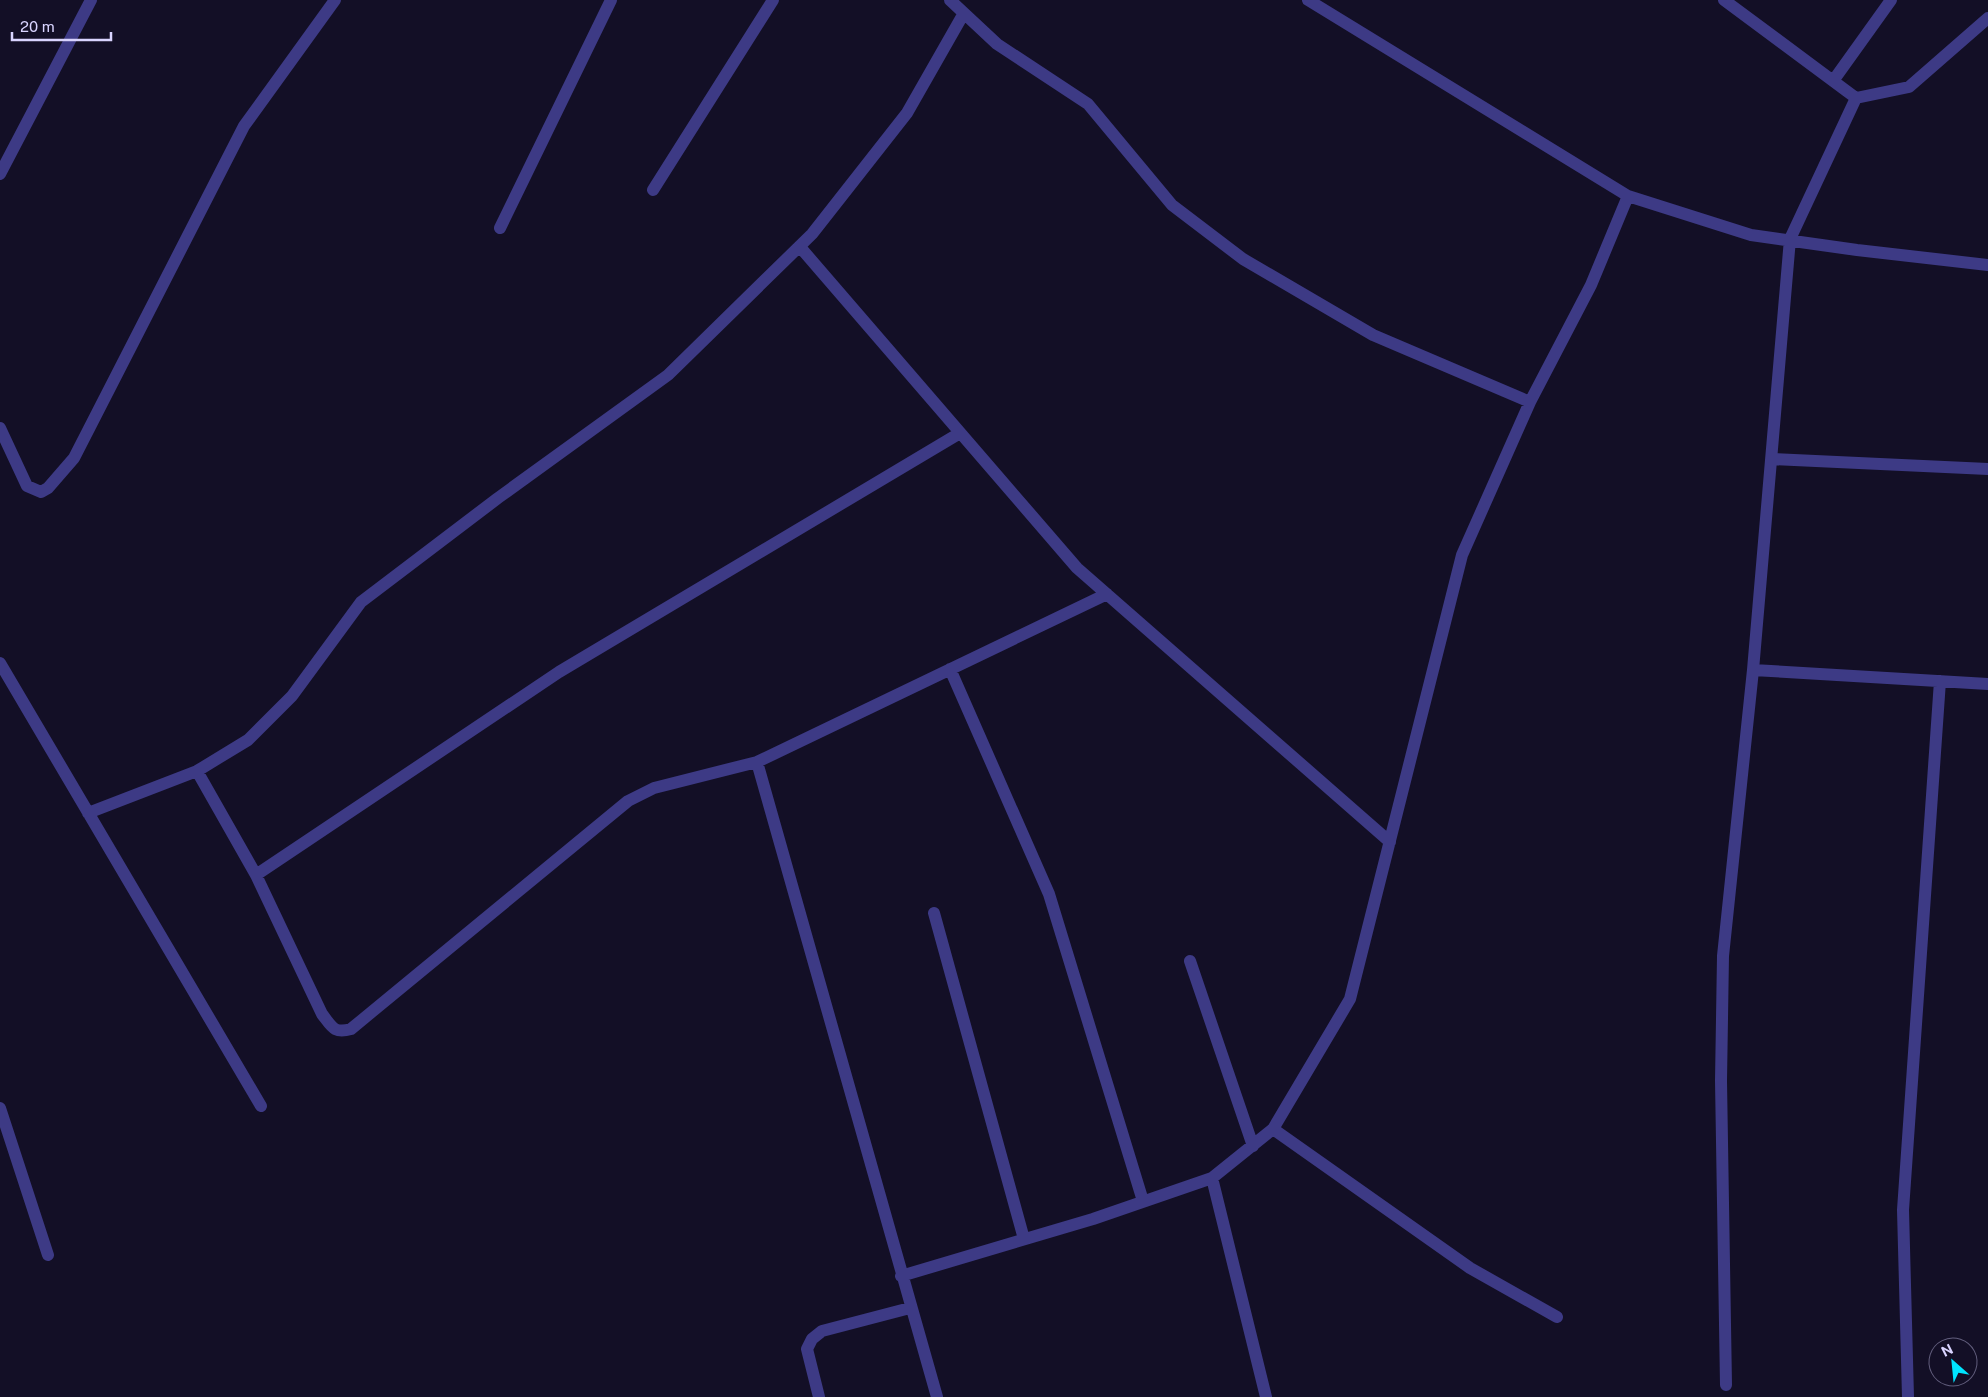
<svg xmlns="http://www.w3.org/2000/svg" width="1988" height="1397" font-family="'Public Sans',sans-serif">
	<rect width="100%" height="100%" fill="#130f26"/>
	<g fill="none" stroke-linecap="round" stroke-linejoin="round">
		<path stroke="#3d3a85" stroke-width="12" d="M 950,0 L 997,44 L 1088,104 L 1172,205 L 1243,259 L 1373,335 L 1530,402
			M 1308,0 L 1628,196 L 1751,235 L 1857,250 L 1988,265
			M 1724,0 L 1856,98 L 1909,87 L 1988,18
			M 1833,81 L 1891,0
			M 0,174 L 91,0
			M 653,190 L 773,0
			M 500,228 L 611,0
			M 800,247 L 1077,568 L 1390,842
			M 0,428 L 27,486 L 41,492 L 48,488 L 74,458 L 244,126 L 335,0
			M 1772,459 L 1988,469
			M 0,663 L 261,1106
			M 950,669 L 1049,894 L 1143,1201
			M 1753,670 L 1988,684
			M 757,762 L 937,1397
			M 197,771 L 256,875 L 322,1014 C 332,1027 334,1034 351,1029 L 628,801 L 654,788 L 757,762 L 1107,594
			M 88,813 L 197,771 L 248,740 L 292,696 L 361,602 L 498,498 L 668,375 L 812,234 L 907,113 L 964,13
			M 256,875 L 559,672 L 960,433
			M 934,913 L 1024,1239
			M 1190,961 L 1253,1146
			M 0,1108 L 48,1255
			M 1273,1129 L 1470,1268 L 1557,1317
			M 1212,1178 L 1266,1397
			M 901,1276 L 1093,1219 L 1212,1178 L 1273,1129 L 1350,999 L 1462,555 L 1530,402 L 1591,285 L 1628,196
			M 1726,1385 L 1721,1081 L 1723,956 L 1753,670 L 1790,239 L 1856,98
			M 819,1397 L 807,1349 L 812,1339 L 822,1331 L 910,1308
			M 1908,1397 L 1903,1210 L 1940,681"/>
	</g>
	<g transform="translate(1953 1362) rotate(333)"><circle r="24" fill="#130f26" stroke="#625e7d"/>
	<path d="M0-4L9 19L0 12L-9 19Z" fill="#00e5ff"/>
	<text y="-8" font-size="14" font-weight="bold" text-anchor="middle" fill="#d9d4ff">N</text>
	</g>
	<path d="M12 32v8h99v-8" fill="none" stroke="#d9d4ff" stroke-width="2.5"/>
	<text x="20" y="32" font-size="15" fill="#d9d4ff" stroke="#130f26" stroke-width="4" paint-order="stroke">20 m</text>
</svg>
